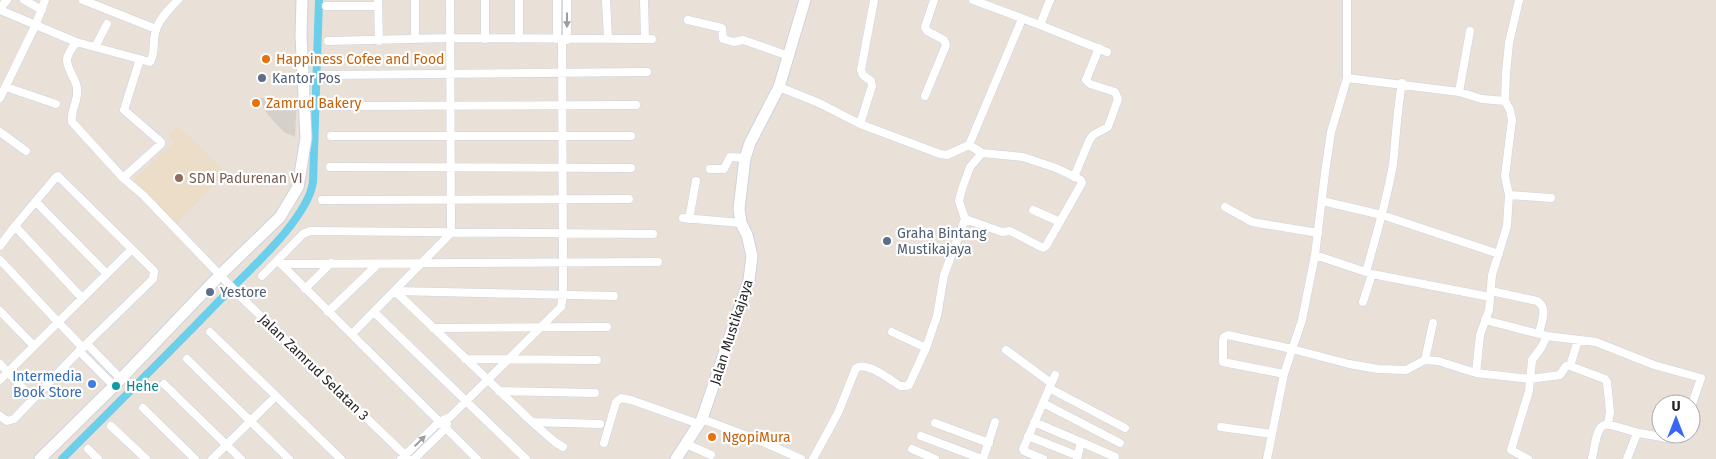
<svg xmlns="http://www.w3.org/2000/svg" width="1716" height="459" font-family="'Fira Sans',sans-serif">
	<rect width="100%" height="100%" fill="#e9e1d8"/>
	<path fill="#ebddc7" d="M 178,126 L 226,172 L 174,227 L 130,184 L 174,142 L 169,135 Z"/>
	<path fill="#d5d0ca" d="M 260,98 L 297,98 L 295,137 L 284,132 L 268,115 L 263,107 Z"/>
	<g fill="none" stroke-linecap="round" stroke-linejoin="round">
		<path stroke="#6bcfeb" stroke-width="8" d="M 62,459 C 115,406 168,354 220,300 C 247,272 308,219 313,182 L 319,0"/>
		<defs>
			<path id="street" d="M 24,0 L 42,10
				M 83,0 L 156,29
				M 378,0 L 379,41
				M 415,0 L 415,39
				M 606,0 L 608,39
				M 644,0 L 645,39
				M 973,0 L 1040,25 L 1050,0
				M 326,6 L 378,6
				M 0,8 L 7,0
				M 0,10 L 76,42 L 150,62 C 156,53 152,40 156,30 C 159,19 170,8 178,0
				M 688,20 L 722,28 L 723,39 L 734,42 L 743,40 L 789,56
				M 1040,25 L 1107,52
				M 485,39 L 485,0
				M 519,39 L 519,0
				M 557,39 L 557,0
				M 567,40 L 567,0
				M 328,41 L 451,38 L 652,39
				M 76,42 C 73,47 68,53 67,59 C 66,68 76,79 77,88 C 79,100 70,111 72,122 L 123,178 L 143,195 L 242,298 L 409,459
				M 95,47 L 107,24
				M 327,75 L 647,72
				M 1347,78 L 1459,92 L 1482,99 L 1505,101
				M 6,87 L 56,104
				M 779,87 L 819,103 L 860,124 L 940,154 L 947,155 L 969,145 L 1022,19
				M 1459,92 L 1470,31
				M 925,96 L 946,45 L 944,40 L 927,31 L 925,27 L 934,0
				M 0,98 L 36,24 L 45,0
				M 330,106 L 636,105
				M 860,124 L 872,86 L 871,81 L 863,75 L 861,70 L 874,0
				M 0,132 L 26,151
				M 331,136 L 631,136
				M 330,167 L 631,168
				M 710,169 L 724,169 L 730,157 L 745,158
				M 1074,177 L 1089,141 L 1093,135 L 1108,127 L 1118,99 L 1115,92 L 1090,84 L 1086,80 L 1099,48
				M 123,178 L 161,144 L 161,142 L 124,110 L 140,59
				M 1509,195 L 1551,198
				M 322,200 L 629,199
				M 1322,201 L 1382,215 L 1499,254
				M 36,202 L 107,274
				M 1225,207 L 1252,222 L 1318,233
				M 1033,210 L 1060,222
				M 683,218 L 741,223
				M 689,219 L 696,181
				M 965,219 L 1002,232 L 1010,231 L 1043,248 L 1046,246 L 1082,183 L 1081,180 L 1056,168 L 1023,157 L 982,153 L 969,145
				M 15,226 L 82,298
				M 0,246 L 15,226 L 56,177 L 58,176 L 154,271 L 153,279 L 79,351 L 14,419 L 7,421 L 0,416
				M 1315,255 L 1372,274 L 1490,297
				M 0,260 L 58,322
				M 280,263 L 477,459
				M 281,264 L 658,262
				M 1366,272 C 1376,236 1387,200 1393,164 C 1396,137 1397,110 1402,83
				M 262,276 L 303,234 L 310,231 L 653,234
				M 305,289 L 331,263
				M 1491,291 L 1537,301 C 1549,308 1541,322 1539,333
				M 1363,302 L 1372,274
				M 0,311 L 34,346
				M 328,312 L 378,264
				M 374,312 L 526,459
				M 1485,320 L 1547,336 L 1596,342 L 1654,365 L 1701,378 L 1691,407
				M 60,324 L 83,348
				M 433,328 L 607,327
				M 210,332 L 341,459
				M 892,332 L 926,348
				M 352,334 L 451,233 L 450,0
				M 87,344 L 121,379
				M 1006,350 L 1051,383
				M 79,351 L 114,386
				M 187,359 L 289,459
				M 465,359 L 597,360
				M 1425,360 L 1433,323
				M 0,364 L 33,399
				M 1570,366 L 1605,379 L 1607,382 L 1610,412 L 1608,424
				M 1476,373 L 1480,335 L 1489,310 L 1492,275 L 1507,226 L 1509,195 L 1505,176 L 1512,120 L 1510,110 L 1505,101 L 1506,73 L 1509,43 L 1519,0
				M 1284,374 L 1223,362 L 1223,340 L 1224,337 L 1228,335 L 1292,349 L 1349,364 L 1378,369 L 1406,370 L 1425,360 L 1438,361 L 1476,373 L 1530,379 L 1560,375 L 1566,366 L 1570,366 L 1578,340
				M 0,380 L 132,249
				M 164,384 L 241,459
				M 1049,388 L 1125,428
				M 499,391 L 595,393
				M 1043,403 L 1120,443
				M 143,408 L 195,459
				M 702,419 L 763,442 L 801,459
				M 532,422 L 600,424
				M 1034,422 L 1081,442 L 1077,459
				M 935,423 L 989,443
				M 111,426 L 146,459
				M 1221,427 L 1272,434
				M 921,436 L 982,459
				M 1028,436 L 1078,456
				M 1081,442 L 1115,457
				M 604,443 L 616,402 L 621,398 L 631,400 L 699,424
				M 686,444 L 711,455
				M 563,447 L 555,442 L 532,422 L 395,291 L 614,296
				M 88,449 L 98,459
				M 912,449 L 935,459
				M 212,459 L 276,396
				M 401,459 L 439,422 L 450,417 L 561,307 L 563,295 L 563,263 L 562,40
				M 414,459 L 446,428 L 447,424
				M 813,459 L 838,413 L 856,368 C 867,361 889,379 900,386 L 905,386 L 909,385 L 926,348 L 937,316 L 944,275 L 965,219 L 959,201 L 962,189 L 970,167 L 982,153
				M 983,459 L 995,422
				M 1043,459 L 1024,451 L 1023,449 L 1055,375
				M 1267,459 L 1284,374 L 1302,320 L 1315,255 L 1325,173 L 1331,132 L 1347,78 L 1347,0
				M 1528,459 L 1511,450 L 1529,391 L 1532,360 L 1541,348 L 1547,336
				M 1592,459 C 1600,414 1600,423 1639,433
				M 1627,459 L 1636,436 L 1639,433 L 1678,440 L 1681,434"/>
			<path id="secondary" d="M 40,459 L 114,386 L 220,275 L 280,217 L 298,187 L 306,138 L 301,35 L 302,0
				M 676,459 L 702,419 L 749,280 L 752,256 L 747,235 L 741,223 L 739,209 L 745,158 L 750,143 L 779,87 L 805,0"/>
		</defs>
		<use href="#street" stroke="#cdd2e0" stroke-width="9"/>
		<use href="#secondary" stroke="#cdd2e0" stroke-width="13"/>
		<use href="#street" stroke="#fff" stroke-width="8"/>
		<use href="#secondary" stroke="#fff" stroke-width="11"/>
	</g>
	<defs><path id="oneway-solid" d="M-6-.8H1V-3.2L6.5 0L1 3.2V.8H-6Z" transform="scale(1.25)"/></defs>
	<g fill="#9d9d9d">
		<use href="#oneway-solid" transform="translate(567 20) rotate(90)"/>
		<use href="#oneway-solid" transform="translate(420 441) rotate(-44)"/>
	</g>
	<g fill="#e8710a" stroke="#fff" stroke-width="2">
		<circle cx="266" cy="59" r="5"/>
		<circle cx="256" cy="103" r="5"/>
		<circle cx="712" cy="437" r="5"/>
	</g>
	<g fill="#5c6f8a" stroke="#fff" stroke-width="2">
		<circle cx="262" cy="78" r="5"/>
		<circle cx="887" cy="241" r="5"/>
		<circle cx="210" cy="292" r="5"/>
	</g>
	<circle fill="#8d6e63" stroke="#fff" stroke-width="2" cx="179" cy="178" r="5"/>
	<circle fill="#3f7fe0" stroke="#fff" stroke-width="2" cx="92" cy="384" r="5"/>
	<circle fill="#0f9aa8" stroke="#fff" stroke-width="2" cx="116" cy="386" r="5"/>
	<g text-anchor="middle" stroke-width="4.5" stroke-linejoin="round" paint-order="stroke">
		<g font-size="14" fill="#c56008" stroke="#fff" text-anchor="start">
			<text x="276" y="64">Happiness Cofee and Food</text>
			<text x="266" y="108">Zamrud Bakery</text>
			<text x="722" y="442">NgopiMura</text>
		</g>
		<g font-size="14" fill="#4e5e75" stroke="#fff" text-anchor="start">
			<text x="272" y="83">Kantor Pos</text>
			<text x="897" y="238">Graha Bintang<tspan x="897" dy="16">Mustikajaya</tspan></text>
			<text x="220" y="297">Yestore</text>
		</g>
		<g font-size="14" fill="#785e54" stroke="#fff" text-anchor="start">
			<text x="189" y="183">SDN Padurenan VI</text>
		</g>
		<g font-size="14" fill="#262626" stroke="#fff">
			<text transform="translate(731 332) rotate(-72)" y="5">Jalan Mustikajaya</text>
			<text transform="translate(314 367) rotate(44)" y="5">Jalan Zamrud Selatan 3</text>
		</g>
		<g font-size="14" fill="#366cbe" stroke="#fff" text-anchor="end">
			<text x="82" y="381">Intermedia<tspan x="82" dy="16">Book Store</tspan></text>
		</g>
		<g font-size="14" fill="#0d838f" stroke="#fff" text-anchor="start">
			<text x="126" y="391">Hehe</text>
		</g>
	</g>
	<g transform="translate(1676 419)"><circle r="24" fill="#ffffff" stroke="#a8a8a8"/>
	<path d="M0-4L9 19L0 12L-9 19Z" fill="#3966f5"/>
	<text y="-8" font-size="14" font-weight="bold" text-anchor="middle" fill="#262626">U</text>
	</g>
</svg>
